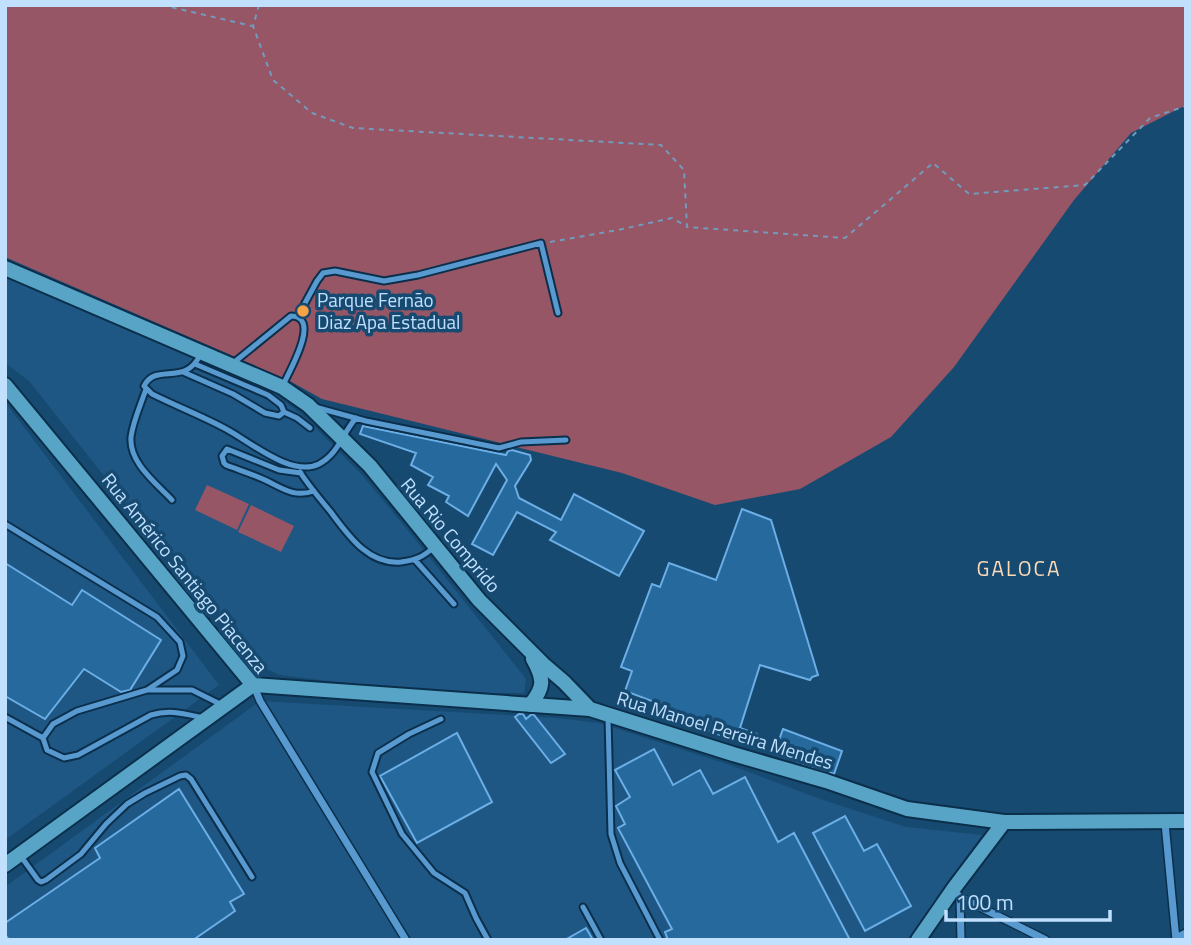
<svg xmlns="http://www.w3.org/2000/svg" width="1191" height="945" font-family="'Titillium Web',sans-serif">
	<rect width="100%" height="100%" fill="#174a71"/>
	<path fill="#1e5783" d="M 5,277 L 269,389 L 308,420 L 362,475 L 410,533 L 526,679 L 524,693 L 487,693 L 353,684 L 280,675 L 252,663 L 29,381 L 5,363 Z
		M 5,402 L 219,685 L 5,840 Z
		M 260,701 L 557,718 L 599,723 L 730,765 L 823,800 L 906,827 L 982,835 L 907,940 L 5,940 L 5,887 Z"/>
	<path fill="#965665" d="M 5,5 L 1186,5 L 1186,105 L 1131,133 L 1074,200 L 954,367 L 891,437 L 800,489 L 715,505 L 622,473 L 322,399 L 288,380 L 5,257 Z
		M 207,485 L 249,504 L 237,530 L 195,510 Z
		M 251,505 L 294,526 L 281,552 L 238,532 Z"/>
	<path fill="#25699d" stroke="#6caee6" stroke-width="2" d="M 363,426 L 506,455 L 508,451 L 512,450 L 530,455 L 531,460 L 515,486 L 519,498 L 561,520 L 574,494 L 644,531 L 619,576 L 550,540 L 556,532 L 517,512 L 493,555 L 472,544 L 507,480 L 496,464 L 468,516 L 446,502 L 449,496 L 428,485 L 433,477 L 411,465 L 416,453 L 360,434 Z
		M 742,509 L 771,520 L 818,675 L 812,677 L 810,680 L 760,665 L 740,728 L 757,734 L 761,750 L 665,715 L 668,707 L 625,691 L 632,671 L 621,667 L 652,584 L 660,587 L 669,563 L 716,580 Z
		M 5,563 L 72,605 L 82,590 L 161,640 L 130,690 L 121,692 L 84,669 L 45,719 L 5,696 Z
		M 519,714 L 523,714 L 526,719 L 532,714 L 534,715 L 565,754 L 551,763 L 515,717 Z
		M 783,729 L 842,751 L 834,774 L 774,754 Z
		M 457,733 L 492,802 L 417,843 L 380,776 Z
		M 654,749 L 673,785 L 700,770 L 713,794 L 745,777 L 778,842 L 794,833 L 850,940 L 668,940 L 665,932 L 672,929 L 618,828 L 625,824 L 616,806 L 630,797 L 615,770 Z
		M 179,789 L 244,894 L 230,902 L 235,911 L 193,940 L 9,940 L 5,934 L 5,923 L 100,858 L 95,848 Z
		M 845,816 L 864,851 L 877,844 L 911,906 L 865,931 L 813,833 Z
		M 586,928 L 593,940 L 565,940 Z"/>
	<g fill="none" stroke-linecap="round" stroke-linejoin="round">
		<defs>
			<path id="lane" d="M 298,316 L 317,281 L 323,273 L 335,271 L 384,281 L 418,275 L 541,243 L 558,313
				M 200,355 C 185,387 156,362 144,386 L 152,394 C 176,406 202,416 226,429 C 249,441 292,478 319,464 C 339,453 342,434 356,418
				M 195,364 L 268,395 L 281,405 L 284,412
				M 232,364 L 291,316 C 322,316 289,372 282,387
				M 183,372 L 233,394 L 265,413 L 279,416 L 284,412 L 297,418 L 310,428
				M 146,389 C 141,404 133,421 131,437 C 129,463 156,483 172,500
				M 315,407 L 366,421 L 499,448 L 521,442 L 566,440
				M 300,472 C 309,486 320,499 330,511 C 348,535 368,565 401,562 C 416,560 423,557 434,547
				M 301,473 L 279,470 L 227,449 L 222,456 L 224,463 L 226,465 C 239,470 252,474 265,480 C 282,488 294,498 314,491
				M 5,524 L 157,617 L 180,642 L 183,656 L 177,670 L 147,690
				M 415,560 L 454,604
				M 5,717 L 43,738 L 47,750 L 64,758 L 78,755 L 151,715 C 170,709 185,714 204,718
				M 608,718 L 611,834 L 620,863 L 660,940
				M 441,719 L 409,734 L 378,753 L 372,772 L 402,834 L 434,873 L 465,893 L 476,918 L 488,940
				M 43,738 L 53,724 L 77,711 L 147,690 L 192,690 L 222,705
				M 20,855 L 38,880 L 41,882 L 46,880 L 81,854 L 106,824 L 127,804 L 145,793 L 180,776 L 186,775 L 191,779 L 252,877
				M 583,907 L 601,940"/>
			<path id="street" d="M 254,686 L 260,701 L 406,940
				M 1165,823 L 1176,940
				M 958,895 L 960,897 L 961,940
				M 960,897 L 1046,940
				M 1176,938 L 1186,933"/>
			<path id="secondary" d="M 5,268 L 282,387 L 308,405 L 370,466 L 479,600 L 543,664 L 564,682 L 590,709
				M 5,385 L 253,685
				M 253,685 L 590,709 L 733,754 L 826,781 L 907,809 L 1004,822 L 1186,821
				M 530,705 C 545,687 544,679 533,659
				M 5,865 L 253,685
				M 918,940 L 954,888 L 1004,822"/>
		</defs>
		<use href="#lane" stroke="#0b2f4b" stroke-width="9"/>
		<use href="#street" stroke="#0b2f4b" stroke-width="10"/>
		<use href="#secondary" stroke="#0b2f4b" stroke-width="18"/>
		<path stroke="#729bbd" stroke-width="2" stroke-dasharray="5 5" stroke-linecap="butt" d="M 162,5 L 252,26
			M 259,5 L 253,26 L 273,80 L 312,113 L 353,128 L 661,145 L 684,170 L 687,227 L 845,238 L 933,163 L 969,194 L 1085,185 L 1150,118 L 1186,106
			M 550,242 L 618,230 L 672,218 L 686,226"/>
		<use href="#lane" stroke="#589ad0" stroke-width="5"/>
		<use href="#street" stroke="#589ad0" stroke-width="7"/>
		<use href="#secondary" stroke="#58a4c7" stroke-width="14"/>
	</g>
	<circle fill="#f5a346" stroke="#174a71" stroke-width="2.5" cx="303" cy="311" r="7"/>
	<g text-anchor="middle" stroke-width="7" stroke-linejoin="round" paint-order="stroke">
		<g font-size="19" fill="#c0e0fe" stroke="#174a71" text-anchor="start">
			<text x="317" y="307">Parque Fernão<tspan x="317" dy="22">Diaz Apa Estadual</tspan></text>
		</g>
		<g font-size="19" fill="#c0e0fe" stroke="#174a71">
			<text transform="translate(451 535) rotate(50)" y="7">Rua Rio Comprido</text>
			<text transform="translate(185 573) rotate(51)" y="7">Rua Américo Santiago Piacenza</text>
			<text transform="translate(725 730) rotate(17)" y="7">Rua Manoel Pereira Mendes</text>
		</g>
		<g font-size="21" letter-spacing="2" fill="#fddab8" stroke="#174a71">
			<text x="1019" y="576">GALOCA</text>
		</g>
	</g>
	<rect width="1191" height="945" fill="none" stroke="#c0e0fe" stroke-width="14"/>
	<path d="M946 910v10h164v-10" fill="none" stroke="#c0e0fe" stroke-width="3.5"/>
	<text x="956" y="910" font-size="21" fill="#c0e0fe" stroke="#174a71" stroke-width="5" paint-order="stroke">100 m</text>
</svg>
